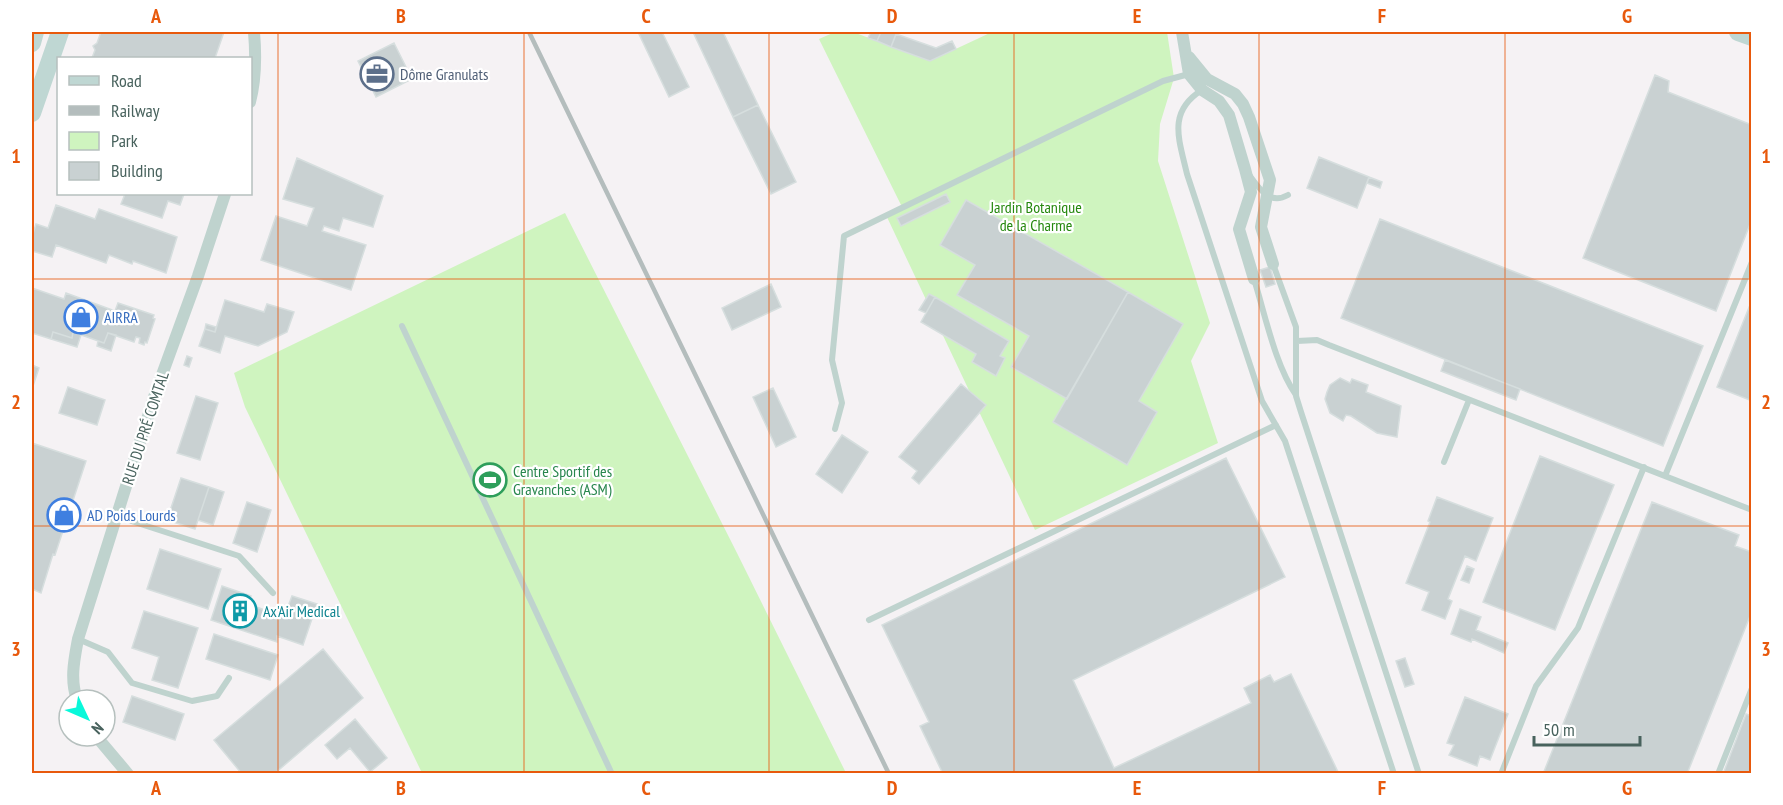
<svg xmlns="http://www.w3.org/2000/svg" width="1783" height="805" font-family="'PT Sans Narrow',sans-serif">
	<rect width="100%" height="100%" fill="#f5f2f4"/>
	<path fill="#cff4bf" d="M 835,32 L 853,32 L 930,61 L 992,32 L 1167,32 L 1174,78 L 1160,124 L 1158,161 L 1210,323 L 1191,361 L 1218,443 L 1035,530 L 886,215 L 902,207 L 819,39 Z
		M 565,213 L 737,553 L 846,773 L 422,773 L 245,407 L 234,373 Z"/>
	<path fill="#c9d1d2" stroke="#d6dede" stroke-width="1.5" d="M 101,32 L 224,32 L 215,58 L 92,58 L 95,50 L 93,46 L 97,43 Z
		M 638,32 L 662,32 L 689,87 L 669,97 Z
		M 693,32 L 723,32 L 758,105 L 733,117 Z
		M 871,32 L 881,32 L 877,41 L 868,38 Z
		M 881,32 L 897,32 L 891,47 L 877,41 Z
		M 896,34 L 936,48 L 952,41 L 956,49 L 930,61 L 891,47 Z
		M 394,43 L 412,79 L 376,97 L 358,61 Z
		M 1655,75 L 1669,81 L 1668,92 L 1752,125 L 1752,219 L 1716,311 L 1583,258 Z
		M 758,105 L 796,182 L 771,194 L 733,117 Z
		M 1319,157 L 1369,177 L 1357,208 L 1307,188 Z
		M 297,158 L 383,196 L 373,227 L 343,218 L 339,231 L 324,226 L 322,231 L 366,245 L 351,290 L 261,260 L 276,216 L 307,226 L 314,208 L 283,199 Z
		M 1369,177 L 1382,182 L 1380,188 L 1367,183 Z
		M 125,194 L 184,194 L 180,205 L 168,201 L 162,218 L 121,204 Z
		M 946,194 L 950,202 L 901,226 L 897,218 Z
		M 966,200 L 1128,292 L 1067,399 L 1011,367 L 1029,336 L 957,295 L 975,265 L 940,245 Z
		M 56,205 L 95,219 L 99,209 L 177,237 L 166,273 L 133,261 L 132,264 L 109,255 L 106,263 L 56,245 L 52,257 L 32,251 L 32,237 L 36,224 L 48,228 Z
		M 1380,219 L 1703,346 L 1663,446 L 1341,318 Z
		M 1270,267 L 1275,284 L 1266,287 L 1260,270 Z
		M 771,284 L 781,307 L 732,330 L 722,308 Z
		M 32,288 L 64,299 L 66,293 L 115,311 L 118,303 L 154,315 L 153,318 L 155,319 L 147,343 L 145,342 L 144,345 L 139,343 L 140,338 L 136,337 L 134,342 L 108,333 L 104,343 L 73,332 L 72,338 L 53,332 L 51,339 L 32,333 Z
		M 1128,292 L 1183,324 L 1139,401 L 1157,412 L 1127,465 L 1053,422 Z
		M 929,294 L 935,297 L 926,313 L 919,310 Z
		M 935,297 L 1009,341 L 1000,356 L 1005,358 L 996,376 L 972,362 L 976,354 L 921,322 Z
		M 225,300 L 264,312 L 267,304 L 294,312 L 287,332 L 258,346 L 225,336 L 220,353 L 199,346 L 205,329 L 215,332 Z
		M 1752,300 L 1752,401 L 1717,387 Z
		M 206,324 L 216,327 L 215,332 L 205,329 Z
		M 53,332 L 72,338 L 73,332 L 81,335 L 77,347 L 51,339 Z
		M 108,333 L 116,335 L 111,351 L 97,346 L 98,341 L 104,343 Z
		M 187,356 L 192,358 L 189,367 L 184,365 Z
		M 1445,360 L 1520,389 L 1516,400 L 1441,371 Z
		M 32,365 L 39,368 L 32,389 Z
		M 1340,378 L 1350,383 L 1352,379 L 1368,385 L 1366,392 L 1401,406 L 1397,437 L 1377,433 L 1351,416 L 1346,415 L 1343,421 L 1330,413 L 1325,399 L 1327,392 L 1330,385 Z
		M 961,384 L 986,405 L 919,484 L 912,478 L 917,471 L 899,457 Z
		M 68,387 L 105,400 L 97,425 L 59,413 Z
		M 773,388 L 796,437 L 776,447 L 753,397 Z
		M 196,396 L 218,403 L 200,460 L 177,453 Z
		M 842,435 L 868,452 L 842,493 L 816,474 Z
		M 32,443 L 86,461 L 55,555 L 53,554 L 41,593 L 32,589 Z
		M 1540,456 L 1614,485 L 1555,630 L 1483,602 Z
		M 1226,458 L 1285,577 L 1073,680 L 1114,768 L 1251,703 L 1244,688 L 1270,675 L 1274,682 L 1291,674 L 1339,774 L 943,774 L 920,726 L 929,722 L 882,625 Z
		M 181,478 L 209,487 L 195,529 L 167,520 Z
		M 209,487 L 224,492 L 213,525 L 198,520 Z
		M 1437,497 L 1493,518 L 1476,561 L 1465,556 L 1448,599 L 1452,601 L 1445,619 L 1422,610 L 1429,592 L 1406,583 L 1430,522 L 1428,521 Z
		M 247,502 L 271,510 L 257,552 L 233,543 Z
		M 1652,502 L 1739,535 L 1735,546 L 1752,552 L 1752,611 L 1687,774 L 1543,774 Z
		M 160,549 L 221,569 L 208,609 L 147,589 Z
		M 1467,566 L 1474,569 L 1469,583 L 1461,580 Z
		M 222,586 L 251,596 L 248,604 L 284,617 L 292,596 L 317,604 L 303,645 L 277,636 L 277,642 L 211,620 Z
		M 1460,609 L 1481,617 L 1476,630 L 1508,643 L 1504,653 L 1472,639 L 1471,642 L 1451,634 Z
		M 144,611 L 198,628 L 178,688 L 152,680 L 159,657 L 132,648 Z
		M 214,634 L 278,655 L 270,680 L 206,659 Z
		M 323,649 L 363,698 L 274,774 L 242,774 L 214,740 Z
		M 1405,658 L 1414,684 L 1405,687 L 1396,661 Z
		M 132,696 L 184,714 L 175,740 L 123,722 Z
		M 1465,697 L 1508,714 L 1490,760 L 1480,756 L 1477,766 L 1449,755 L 1454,745 L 1447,743 Z
		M 1746,714 L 1752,716 L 1752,774 L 1723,774 Z
		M 355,719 L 387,758 L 370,772 L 350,748 L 337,759 L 325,745 Z"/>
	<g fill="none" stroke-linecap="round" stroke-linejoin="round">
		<path stroke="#bfd3ce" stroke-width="6" d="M 1202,90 C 1167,112 1179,139 1187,174 L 1262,401 L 1285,441 L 1394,774
			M 1250,176 C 1260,190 1270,205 1288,195
			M 1273,264 L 1296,327 L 1296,396 L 1301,412 L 1419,774
			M 1254,279 C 1265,314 1275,365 1296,395
			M 402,326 L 612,774
			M 1297,341 L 1317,340 L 1329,345 L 1752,510
			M 835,429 L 842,403 L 832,360 L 844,236 L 1163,81 L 1189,74
			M 1444,462 L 1469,400
			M 1665,476 L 1752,262
			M 116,516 L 239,556 L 273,593
			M 869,620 L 1276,425
			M 78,639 L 108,652 L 132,683 L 192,701 L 217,696 L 229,678
			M 1501,774 L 1536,686 L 1578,628 L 1644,467
			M 1718,774 L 1752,688"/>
		<path stroke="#bfd3ce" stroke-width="12" d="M 1182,32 L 1189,74 L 1202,90 L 1219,101 L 1229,115 L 1245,169 L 1251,192 L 1239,229 L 1254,279
			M 1189,57 L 1207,79 L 1235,94 L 1243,104 L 1249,117 L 1270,180 L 1261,227 L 1273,264
			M 250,102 C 256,79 256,55 254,32
			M 77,700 C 70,679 74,661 78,639 L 155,394 L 198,276 L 225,194
			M 96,736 L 128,774"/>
		<path stroke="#bfd7d3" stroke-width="18" d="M 1738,32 L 1752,37
			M 32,43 L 35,32
			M 32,113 L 60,32"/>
		<path stroke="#b4bdbd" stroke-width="4.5" d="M 529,32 L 889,774"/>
	</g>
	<path fill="none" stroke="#e8590c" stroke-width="1.5" stroke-opacity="0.55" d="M 278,32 L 278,774M 524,32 L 524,774M 769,32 L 769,774M 1014,32 L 1014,774M 1259,32 L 1259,774M 1505,32 L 1505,774M 32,279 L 1752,279M 32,526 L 1752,526"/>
	<defs>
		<symbol id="office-ring" viewBox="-11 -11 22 22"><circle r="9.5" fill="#fff" stroke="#5c6f8a" stroke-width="1.5"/><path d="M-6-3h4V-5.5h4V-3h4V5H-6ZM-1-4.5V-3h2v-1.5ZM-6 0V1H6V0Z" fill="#5c6f8a"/></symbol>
		<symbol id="shop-ring" viewBox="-11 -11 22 22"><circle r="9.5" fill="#fff" stroke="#3f7fe0" stroke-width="1.5"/><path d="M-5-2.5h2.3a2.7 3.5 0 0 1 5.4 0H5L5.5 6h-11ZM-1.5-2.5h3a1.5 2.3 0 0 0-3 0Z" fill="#3f7fe0"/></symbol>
		<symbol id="stadium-ring" viewBox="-11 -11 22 22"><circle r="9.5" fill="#fff" stroke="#2e9e5b" stroke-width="1.5"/><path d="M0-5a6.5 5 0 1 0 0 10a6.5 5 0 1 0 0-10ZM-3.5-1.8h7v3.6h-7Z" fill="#2e9e5b"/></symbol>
		<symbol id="building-ring" viewBox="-11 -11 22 22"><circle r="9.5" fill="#fff" stroke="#0f9aa8" stroke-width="1.5"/><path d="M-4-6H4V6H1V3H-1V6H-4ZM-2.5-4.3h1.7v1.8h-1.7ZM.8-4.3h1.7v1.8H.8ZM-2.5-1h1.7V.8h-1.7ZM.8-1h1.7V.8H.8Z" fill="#0f9aa8"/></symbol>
	</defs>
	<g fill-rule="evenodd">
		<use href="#office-ring" x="358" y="55" width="38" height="38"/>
		<use href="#shop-ring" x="62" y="298" width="38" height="38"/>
		<use href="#stadium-ring" x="471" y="461" width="38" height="38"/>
		<use href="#shop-ring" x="45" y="496" width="38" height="38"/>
		<use href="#building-ring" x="221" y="592" width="38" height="38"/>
	</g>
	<g text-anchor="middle" stroke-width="4.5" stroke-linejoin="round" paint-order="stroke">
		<g font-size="16" fill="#4e5e75" stroke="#fff" text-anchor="start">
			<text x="400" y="80">Dôme Granulats</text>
		</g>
		<g font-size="16" fill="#25880e" stroke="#fff">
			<text x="1036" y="213">Jardin Botanique<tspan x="1036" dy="18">de la Charme</tspan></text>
		</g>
		<g font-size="16" fill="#366cbe" stroke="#fff" text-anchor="start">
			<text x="104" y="323">AIRRA</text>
			<text x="87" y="521">AD Poids Lourds</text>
		</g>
		<g font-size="16" fill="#48625d" stroke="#fff">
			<text transform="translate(145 428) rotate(-72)" y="6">RUE DU PRÉ COMTAL</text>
		</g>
		<g font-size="16" fill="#27864d" stroke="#fff" text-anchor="start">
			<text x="513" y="477">Centre Sportif des<tspan x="513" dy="18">Gravanches (ASM)</tspan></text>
		</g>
		<g font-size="16" fill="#0d838f" stroke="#fff" text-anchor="start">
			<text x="263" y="617">Ax'Air Medical</text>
		</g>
	</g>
	<rect width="1783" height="805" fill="none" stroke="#ffffff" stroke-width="66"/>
	<rect x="57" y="57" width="195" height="138" fill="#ffffff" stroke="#b6c0be" stroke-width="1.5"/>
	<rect x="69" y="76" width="30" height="9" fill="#bfd7d3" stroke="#b6c0be" stroke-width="1.5"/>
	<text x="111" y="87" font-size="18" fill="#48625d">Road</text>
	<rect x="69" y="106" width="30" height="9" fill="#b4bdbd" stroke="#b6c0be" stroke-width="1.5"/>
	<text x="111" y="117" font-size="18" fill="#48625d">Railway</text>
	<rect x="69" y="132" width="30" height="18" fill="#cff4bf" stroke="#b6c0be" stroke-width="1.5"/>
	<text x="111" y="147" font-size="18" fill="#48625d">Park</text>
	<rect x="69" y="162" width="30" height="18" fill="#c9d1d2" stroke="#b6c0be" stroke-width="1.5"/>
	<text x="111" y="177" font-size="18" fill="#48625d">Building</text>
	<g transform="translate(87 718) rotate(134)"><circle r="28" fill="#ffffff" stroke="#b6c0be" stroke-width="1.5"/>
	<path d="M0-4.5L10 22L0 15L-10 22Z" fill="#09f8da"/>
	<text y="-9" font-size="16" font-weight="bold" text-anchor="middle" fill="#48625d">N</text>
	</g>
	<path d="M1534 736v9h106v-9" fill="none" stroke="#48625d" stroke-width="3"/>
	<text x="1543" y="736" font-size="18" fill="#48625d" stroke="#ffffff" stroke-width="4.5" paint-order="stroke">50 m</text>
	<rect x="33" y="33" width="1717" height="739" fill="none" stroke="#e8590c" stroke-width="2"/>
	<g font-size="20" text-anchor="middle" font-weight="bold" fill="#e8590c">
		<text x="156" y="23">A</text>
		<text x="401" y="23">B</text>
		<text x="646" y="23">C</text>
		<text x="892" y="23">D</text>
		<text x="1137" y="23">E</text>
		<text x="1382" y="23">F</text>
		<text x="1627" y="23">G</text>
		<text x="16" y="163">1</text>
		<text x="1766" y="163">1</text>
		<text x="16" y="409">2</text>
		<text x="1766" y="409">2</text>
		<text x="16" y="656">3</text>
		<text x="1766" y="656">3</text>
		<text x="156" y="795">A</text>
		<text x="401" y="795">B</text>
		<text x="646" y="795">C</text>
		<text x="892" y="795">D</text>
		<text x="1137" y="795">E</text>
		<text x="1382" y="795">F</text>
		<text x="1627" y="795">G</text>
	</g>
</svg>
